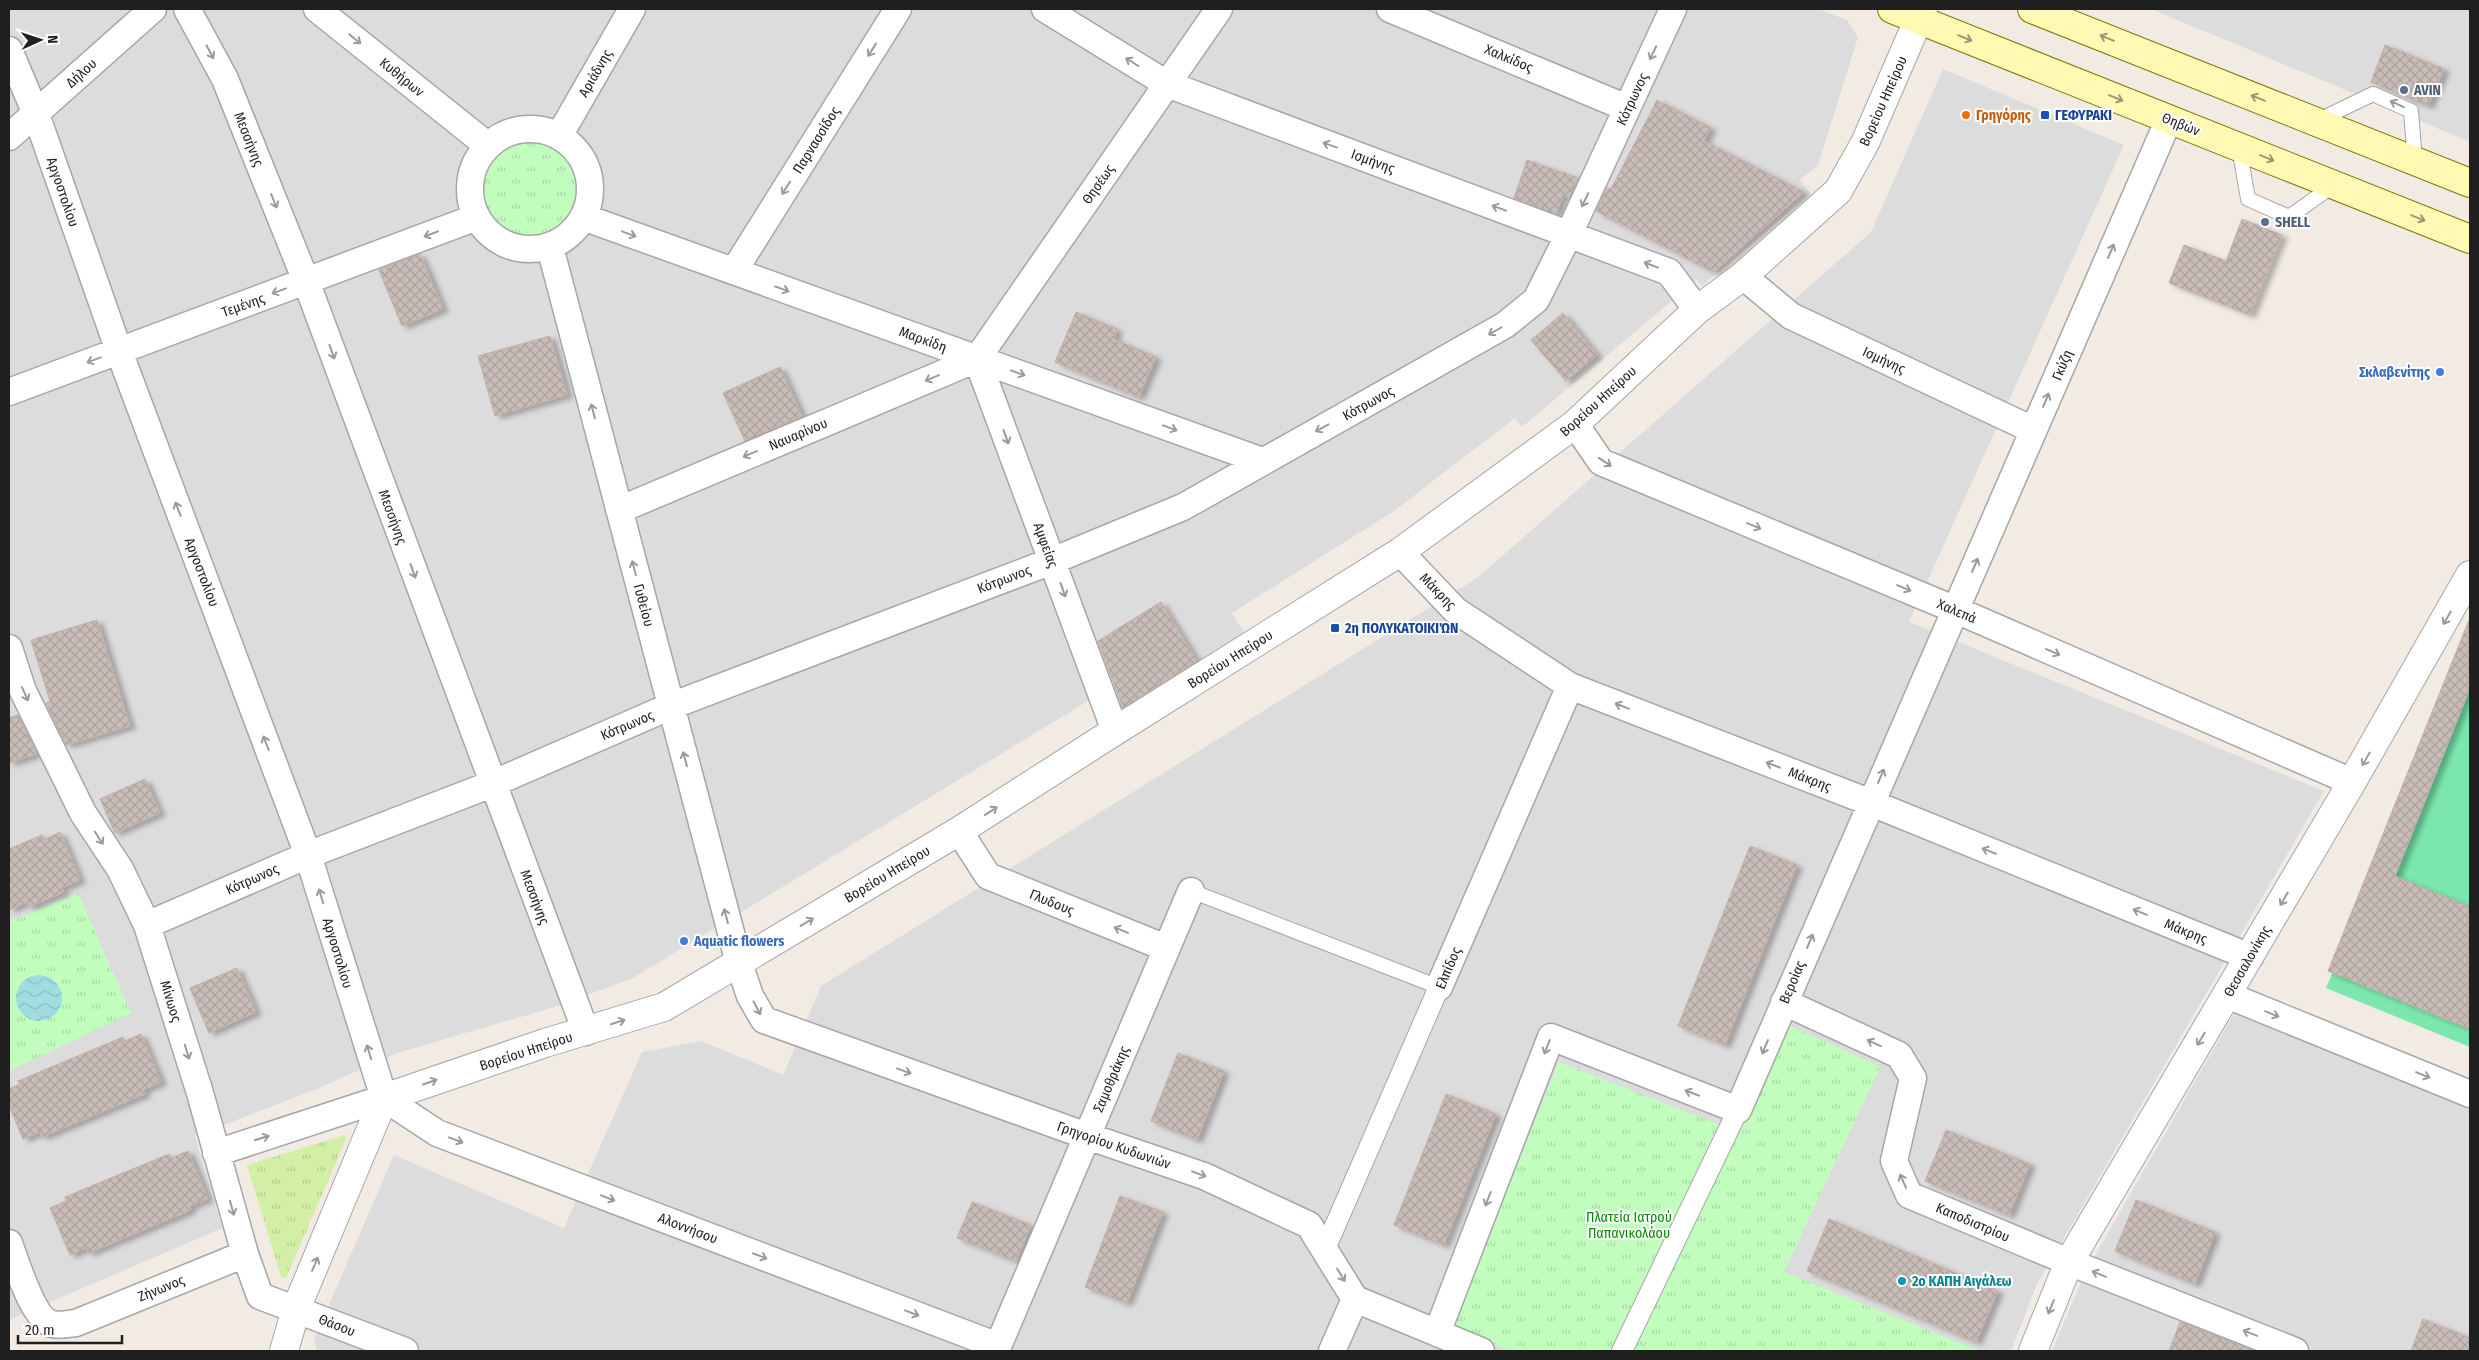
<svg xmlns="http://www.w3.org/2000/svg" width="2479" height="1360" font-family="'Fira Sans Condensed',sans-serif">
	<defs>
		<pattern id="grass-tufts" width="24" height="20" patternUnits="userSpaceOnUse" patternTransform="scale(1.25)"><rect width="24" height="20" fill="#d3efa6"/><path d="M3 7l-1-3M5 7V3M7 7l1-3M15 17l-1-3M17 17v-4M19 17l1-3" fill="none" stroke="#b5cc8e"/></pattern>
		<pattern id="park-tufts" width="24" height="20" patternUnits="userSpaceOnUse" patternTransform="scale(1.25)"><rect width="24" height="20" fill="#c1febe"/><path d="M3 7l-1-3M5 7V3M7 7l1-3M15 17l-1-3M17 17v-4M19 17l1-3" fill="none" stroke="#a5d9a3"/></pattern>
		<pattern id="water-waves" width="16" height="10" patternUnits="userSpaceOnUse" patternTransform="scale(1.25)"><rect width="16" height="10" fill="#a1dce2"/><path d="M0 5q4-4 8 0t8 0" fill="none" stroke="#8abcc1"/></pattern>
		<pattern id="building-cross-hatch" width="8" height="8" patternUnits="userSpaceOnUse" patternTransform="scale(1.25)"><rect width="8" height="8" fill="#c9bcb7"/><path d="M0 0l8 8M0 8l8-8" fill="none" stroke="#aca19d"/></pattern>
		<filter id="shadow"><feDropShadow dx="5.5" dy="3" stdDeviation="2.5" flood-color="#0004"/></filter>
	</defs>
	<rect width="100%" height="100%" fill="#f1ebe4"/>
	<path fill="#dddcdc" d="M 9,9 L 1818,9 L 1847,20 L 1858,37 L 1818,165 L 1800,180 L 1811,194 L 1702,286 L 1697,280 L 1522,427 L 1515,418 L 1394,511 L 1232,613 L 1246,636 L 1120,713 L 1106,690 L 633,978 L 555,1007 L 397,1053 L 317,1089 L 195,1136 L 222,1228 L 9,1320 Z
		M 2151,9 L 2470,9 L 2470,142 Z
		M 1943,69 L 2124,145 L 1909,622 L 2324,791 L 2036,1286 L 2011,1351 L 317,1351 L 314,1339 L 394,1155 L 564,1228 L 642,1052 L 701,1041 L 783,1075 L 821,986 L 1477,578 L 1871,232 Z
		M 2240,1003 L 2470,1096 L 2470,1351 L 2052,1351 L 2084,1275 Z"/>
	<path fill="url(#grass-tufts)" d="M 345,1135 L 346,1139 L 286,1278 L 281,1277 L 247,1165 Z"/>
	<path fill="url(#park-tufts)" d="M481 190a50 50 0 1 1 100 0a50 50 0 1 1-100 0Z
		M 78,893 L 131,1013 L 9,1071 L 9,922 Z
		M 1786,1024 L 1880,1067 L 1784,1272 L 1979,1351 L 1512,1351 L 1452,1326 L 1559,1062 L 1740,1133 Z"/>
	<path fill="#7be7af" d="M 2470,644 L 2470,1047 L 2326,988 Z"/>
	<path fill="url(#water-waves)" d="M16 998a23 23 0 1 1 46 0a23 23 0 1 1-46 0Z"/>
	<path fill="url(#building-cross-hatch)" stroke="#c4afa5" filter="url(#shadow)" d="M 2385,45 L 2444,69 L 2428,106 L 2371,82 Z
		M 1657,100 L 1711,128 L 1704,141 L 1804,192 L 1714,272 L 1596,211 L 1607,188 L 1611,189 Z
		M 1527,160 L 1578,178 L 1569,198 L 1563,195 L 1556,214 L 1514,198 Z
		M 2242,219 L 2282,235 L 2250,315 L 2169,283 L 2184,245 L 2226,261 Z
		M 420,254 L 443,309 L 402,326 L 379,270 Z
		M 1076,312 L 1117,329 L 1114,339 L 1156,357 L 1139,397 L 1055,362 Z
		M 1563,313 L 1597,355 L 1566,381 L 1531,340 Z
		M 550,336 L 567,395 L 495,416 L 478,356 Z
		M 780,367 L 802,416 L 745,441 L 723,393 Z
		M 1161,602 L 1197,661 L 1123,708 L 1098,641 Z
		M 97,620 L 130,726 L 66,745 L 46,703 L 50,701 L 31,640 Z
		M 2469,620 L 2470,688 L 2395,876 L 2470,907 L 2470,1029 L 2328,971 Z
		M 18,715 L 37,754 L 9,763 L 9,718 Z
		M 145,779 L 160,813 L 115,833 L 100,799 Z
		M 60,832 L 80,880 L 62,888 L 64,892 L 29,907 L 27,902 L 9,910 L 9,849 L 42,835 L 44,840 Z
		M 1750,846 L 1797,865 L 1725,1045 L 1678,1026 Z
		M 237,968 L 256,1012 L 209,1033 L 190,988 Z
		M 141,1034 L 161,1082 L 143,1090 L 145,1094 L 42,1137 L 40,1132 L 23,1139 L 9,1105 L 9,1089 L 20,1084 L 18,1081 L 123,1037 L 125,1041 Z
		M 1178,1053 L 1224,1071 L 1197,1140 L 1151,1121 Z
		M 1446,1094 L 1496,1114 L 1444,1245 L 1394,1225 Z
		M 1946,1130 L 2030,1164 L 2009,1215 L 1925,1181 Z
		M 188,1151 L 208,1199 L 190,1206 L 191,1210 L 89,1253 L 86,1248 L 70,1255 L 50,1208 L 66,1201 L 65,1197 L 169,1154 L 171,1158 Z
		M 1120,1196 L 1163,1212 L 1127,1303 L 1085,1287 Z
		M 2136,1200 L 2215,1232 L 2195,1284 L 2115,1251 Z
		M 972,1202 L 1031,1225 L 1016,1261 L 957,1238 Z
		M 1829,1219 L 1998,1291 L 1976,1342 L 1807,1271 Z
		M 2423,1319 L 2470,1338 L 2470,1351 L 2411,1351 Z
		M 2180,1322 L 2255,1351 L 2169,1351 Z"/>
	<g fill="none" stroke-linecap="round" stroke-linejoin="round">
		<defs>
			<path id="service" d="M 2317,121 L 2373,94 L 2411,111 L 2415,161
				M 2239,147 L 2248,199 L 2289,217 L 2334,185
				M 1191,891 L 1439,987"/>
			<path id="pedestrian" d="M 1325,1249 L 1439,987
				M 1622,1351 L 1738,1110"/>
			<path id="minor" d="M 187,9 L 225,79 L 306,281 L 586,1032
				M 317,9 L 487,145
				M 1045,9 L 1167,84 L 1669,272 L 1697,310
				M 1390,9 L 1627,108
				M 9,50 L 36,114 L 119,351 L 308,855 L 384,1098
				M470 189a60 60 0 1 1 120 0a60 60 0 1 1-120 0Z
				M 559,136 L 632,9
				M 9,137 L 153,9
				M 583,217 L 1262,461
				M 550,247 L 739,963 L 750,996 L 764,1020 L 1087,1136 L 1204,1176 L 1309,1225 L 1355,1299 L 1481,1351
				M 734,271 L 898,9
				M 1743,276 L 1791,316 L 2033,430
				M 977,359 L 1219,9
				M 977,359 L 1115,731
				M 9,392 L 477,217
				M 1575,424 L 1601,462 L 1956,610 L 2352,782
				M 619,510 L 977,359
				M 1400,552 L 1455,610 L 1570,686 L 1869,802 L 2250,957
				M 9,648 L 23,691 L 83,813 L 120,869 L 147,925 L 200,1093 L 245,1254 L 260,1296 L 405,1351
				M 959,831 L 988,876 L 1166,948
				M 147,925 L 308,855 L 492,784 L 671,706 L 1052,561 L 1183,507 L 1505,325 L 1536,300 L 1569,234 L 1673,9
				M 1439,987 L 1570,686
				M 2227,995 L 2470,1094
				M 1784,1002 L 1899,1055 L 1913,1078 L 1894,1161 L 1909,1195 L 2069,1262 L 2295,1351
				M 384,1098 L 437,1133 L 998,1346
				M 216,1153 L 384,1098
				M 9,1243 C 16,1262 33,1319 52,1324 C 60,1326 68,1324 76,1323 L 245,1254
				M 1437,1333 L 1551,1037 L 1738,1110 C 1879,779 2025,450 2169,119
				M 996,1351 L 1191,891
				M 1332,1351 L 1355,1299"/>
			<path id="tertiary" d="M 284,1351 L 296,1309 L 384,1098 L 545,1043 L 664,1007 L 959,831 L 1115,731 L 1400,552 L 1575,424 L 1697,310 L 1743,276 L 1838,191 L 1865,143 L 1923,9
				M 2033,1351 L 2069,1262 L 2352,782 L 2470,575"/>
			<path id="secondary" d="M 1892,9 L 2470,239
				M 2032,9 L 2470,183"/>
		</defs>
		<use href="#service" stroke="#a6a6a6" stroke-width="16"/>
		<use href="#pedestrian" stroke="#a6a6a6" stroke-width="22"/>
		<use href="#minor" stroke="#a6a6a6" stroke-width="29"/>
		<use href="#tertiary" stroke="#a6a6a6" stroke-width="30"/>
		<use href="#secondary" stroke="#7c7a00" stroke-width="30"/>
		<use href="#service" stroke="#fff" stroke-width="14"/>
		<use href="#pedestrian" stroke="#fff" stroke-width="20"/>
		<use href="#minor" stroke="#fff" stroke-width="26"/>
		<use href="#tertiary" stroke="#fff" stroke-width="28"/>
		<use href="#secondary" stroke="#fff9b4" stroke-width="28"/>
	</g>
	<defs><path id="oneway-shaft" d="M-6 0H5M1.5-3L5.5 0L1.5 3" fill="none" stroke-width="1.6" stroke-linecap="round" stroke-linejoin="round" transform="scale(1.25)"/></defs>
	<g stroke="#9a9771">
		<use href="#oneway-shaft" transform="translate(1965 38) rotate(22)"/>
		<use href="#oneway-shaft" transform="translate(2107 38) rotate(-158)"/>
		<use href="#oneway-shaft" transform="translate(2116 98) rotate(22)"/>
		<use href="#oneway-shaft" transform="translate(2258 98) rotate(-158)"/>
		<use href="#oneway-shaft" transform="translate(2267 158) rotate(22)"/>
		<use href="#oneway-shaft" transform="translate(2418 218) rotate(22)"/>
	</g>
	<g stroke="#9a9a9a">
		<use href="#oneway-shaft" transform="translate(355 39) rotate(39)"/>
		<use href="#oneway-shaft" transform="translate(872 50) rotate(122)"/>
		<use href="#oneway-shaft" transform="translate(210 52) rotate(62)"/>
		<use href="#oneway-shaft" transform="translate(1653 53) rotate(115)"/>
		<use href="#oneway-shaft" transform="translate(1132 62) rotate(-148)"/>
		<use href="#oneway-shaft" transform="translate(2397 104) rotate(-156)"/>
		<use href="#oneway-shaft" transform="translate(1330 145) rotate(-160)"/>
		<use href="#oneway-shaft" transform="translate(786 188) rotate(122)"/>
		<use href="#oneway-shaft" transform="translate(1585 200) rotate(115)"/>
		<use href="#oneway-shaft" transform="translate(274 201) rotate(68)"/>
		<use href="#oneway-shaft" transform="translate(1499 208) rotate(-160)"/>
		<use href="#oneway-shaft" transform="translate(431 234) rotate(159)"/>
		<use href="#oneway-shaft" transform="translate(629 234) rotate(20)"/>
		<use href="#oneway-shaft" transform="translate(2111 251) rotate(-67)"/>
		<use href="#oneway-shaft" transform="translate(1651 265) rotate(-159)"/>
		<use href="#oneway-shaft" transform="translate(782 289) rotate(20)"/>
		<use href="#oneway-shaft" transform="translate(279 291) rotate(160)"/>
		<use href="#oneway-shaft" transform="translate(1495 331) rotate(150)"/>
		<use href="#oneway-shaft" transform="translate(332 352) rotate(70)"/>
		<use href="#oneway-shaft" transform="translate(94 360) rotate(160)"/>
		<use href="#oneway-shaft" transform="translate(1018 373) rotate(20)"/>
		<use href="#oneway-shaft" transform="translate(932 378) rotate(157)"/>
		<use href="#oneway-shaft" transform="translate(2046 400) rotate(-67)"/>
		<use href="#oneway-shaft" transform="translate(593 411) rotate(-105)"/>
		<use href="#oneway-shaft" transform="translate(1170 428) rotate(20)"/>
		<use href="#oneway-shaft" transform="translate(1322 428) rotate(151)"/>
		<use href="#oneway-shaft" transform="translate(1006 437) rotate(70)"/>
		<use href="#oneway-shaft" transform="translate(750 454) rotate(157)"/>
		<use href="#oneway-shaft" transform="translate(1605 462) rotate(33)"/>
		<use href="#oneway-shaft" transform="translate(178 509) rotate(-111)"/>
		<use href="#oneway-shaft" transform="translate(1754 526) rotate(23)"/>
		<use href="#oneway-shaft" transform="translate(1975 565) rotate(-67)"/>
		<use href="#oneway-shaft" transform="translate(634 568) rotate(-105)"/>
		<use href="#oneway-shaft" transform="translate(413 571) rotate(70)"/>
		<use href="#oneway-shaft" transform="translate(1904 588) rotate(23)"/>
		<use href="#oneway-shaft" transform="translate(1063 590) rotate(70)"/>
		<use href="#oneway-shaft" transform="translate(2447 618) rotate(120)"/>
		<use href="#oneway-shaft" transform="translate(2053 652) rotate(23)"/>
		<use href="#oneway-shaft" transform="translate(25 694) rotate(66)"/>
		<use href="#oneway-shaft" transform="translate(1622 706) rotate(-159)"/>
		<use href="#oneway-shaft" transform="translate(266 743) rotate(-111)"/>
		<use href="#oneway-shaft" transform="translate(685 759) rotate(-105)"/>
		<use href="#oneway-shaft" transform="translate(2366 759) rotate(120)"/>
		<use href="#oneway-shaft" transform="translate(1773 765) rotate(-159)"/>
		<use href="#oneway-shaft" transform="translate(1881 776) rotate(-66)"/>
		<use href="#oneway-shaft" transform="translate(991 811) rotate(-33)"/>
		<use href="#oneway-shaft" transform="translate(99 838) rotate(57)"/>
		<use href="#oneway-shaft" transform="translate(1989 851) rotate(-158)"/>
		<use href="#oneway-shaft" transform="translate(321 896) rotate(-107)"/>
		<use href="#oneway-shaft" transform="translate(2284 899) rotate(120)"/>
		<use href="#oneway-shaft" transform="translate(2140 912) rotate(-158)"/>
		<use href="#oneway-shaft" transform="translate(726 916) rotate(-105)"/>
		<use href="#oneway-shaft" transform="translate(807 922) rotate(-31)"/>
		<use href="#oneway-shaft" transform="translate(1121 930) rotate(-158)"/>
		<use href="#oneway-shaft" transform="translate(1810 941) rotate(-67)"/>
		<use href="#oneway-shaft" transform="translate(757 1008) rotate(62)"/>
		<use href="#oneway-shaft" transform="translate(2272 1014) rotate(22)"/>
		<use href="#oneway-shaft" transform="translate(618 1022) rotate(-18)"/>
		<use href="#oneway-shaft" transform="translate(2201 1039) rotate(121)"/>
		<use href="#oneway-shaft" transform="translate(1874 1043) rotate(-155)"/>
		<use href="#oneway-shaft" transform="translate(1547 1047) rotate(111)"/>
		<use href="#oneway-shaft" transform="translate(1765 1047) rotate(113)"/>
		<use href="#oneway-shaft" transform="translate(187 1052) rotate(73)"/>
		<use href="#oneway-shaft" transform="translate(369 1052) rotate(-107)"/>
		<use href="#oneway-shaft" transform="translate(904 1071) rotate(20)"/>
		<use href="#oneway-shaft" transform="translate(2423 1075) rotate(22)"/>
		<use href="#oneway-shaft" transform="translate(430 1082) rotate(-19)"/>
		<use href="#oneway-shaft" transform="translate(1692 1093) rotate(-159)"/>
		<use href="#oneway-shaft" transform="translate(262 1138) rotate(-18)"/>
		<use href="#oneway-shaft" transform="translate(456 1140) rotate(21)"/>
		<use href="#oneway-shaft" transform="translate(1199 1174) rotate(20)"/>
		<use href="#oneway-shaft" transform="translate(1903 1181) rotate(-114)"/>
		<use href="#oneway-shaft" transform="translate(608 1198) rotate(21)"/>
		<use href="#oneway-shaft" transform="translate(1488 1199) rotate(111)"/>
		<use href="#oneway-shaft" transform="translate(232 1208) rotate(74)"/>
		<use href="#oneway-shaft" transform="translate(760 1256) rotate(21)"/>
		<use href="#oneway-shaft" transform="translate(315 1264) rotate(-67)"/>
		<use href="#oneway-shaft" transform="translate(2099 1274) rotate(-158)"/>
		<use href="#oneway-shaft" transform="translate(1341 1275) rotate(59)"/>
		<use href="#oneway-shaft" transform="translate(2051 1307) rotate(112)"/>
		<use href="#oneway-shaft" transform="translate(912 1313) rotate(21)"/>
		<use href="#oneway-shaft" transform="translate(2250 1333) rotate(-158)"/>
	</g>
	<g fill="#5c6f8a" stroke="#fff" stroke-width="2">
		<circle cx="2404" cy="90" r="5"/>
		<circle cx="2265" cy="222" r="5"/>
	</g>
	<circle fill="#e8710a" stroke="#fff" stroke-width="2" cx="1966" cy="115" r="5"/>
	<g fill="#1a4fb4" stroke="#fff" stroke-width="2">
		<rect x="2040" y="110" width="10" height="10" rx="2.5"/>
		<rect x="1330" y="623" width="10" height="10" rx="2.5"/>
	</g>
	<g fill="#3f7fe0" stroke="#fff" stroke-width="2">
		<circle cx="2440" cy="372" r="5"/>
		<circle cx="684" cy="941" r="5"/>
	</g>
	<circle fill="#0f9aa8" stroke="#fff" stroke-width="2" cx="1902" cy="1281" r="5"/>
	<g text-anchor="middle" stroke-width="4" stroke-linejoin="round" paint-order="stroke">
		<g font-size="14" fill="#1f1f1f" stroke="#fff">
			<text transform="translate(1509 58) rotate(23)" y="5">Χαλκίδος</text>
			<text transform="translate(81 73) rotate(-42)" y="5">Δήλου</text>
			<text transform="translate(595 73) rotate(-60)" y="5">Αριάδνης</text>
			<text transform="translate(402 77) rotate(39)" y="5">Κυθήρων</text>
			<text transform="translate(1632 99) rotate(-65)" y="5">Κότρωνος</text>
			<text transform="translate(1883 101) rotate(-66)" y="5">Βορείου Ηπείρου</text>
			<text transform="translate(2181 124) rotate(22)" y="5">Θηβών</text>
			<text transform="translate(249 139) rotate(68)" y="5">Μεσσήνης</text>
			<text transform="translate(816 140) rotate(-58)" y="5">Παρνασσίδος</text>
			<text transform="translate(1373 161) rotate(20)" y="5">Ισμήνης</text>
			<text transform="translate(1098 184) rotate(-55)" y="5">Θησέως</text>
			<text transform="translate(63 192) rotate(71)" y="5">Αργοστολίου</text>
			<text transform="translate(243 305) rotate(-20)" y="5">Τεμένης</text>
			<text transform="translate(923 339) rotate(20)" y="5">Μαρκίδη</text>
			<text transform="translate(1884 360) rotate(25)" y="5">Ισμήνης</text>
			<text transform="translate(2062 365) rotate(-67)" y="5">Γκύζη</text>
			<text transform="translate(1598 401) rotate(-42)" y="5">Βορείου Ηπείρου</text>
			<text transform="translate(1368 403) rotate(-29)" y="5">Κότρωνος</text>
			<text transform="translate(798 434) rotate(-23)" y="5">Ναυαρίνου</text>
			<text transform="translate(393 517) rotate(70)" y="5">Μεσσήνης</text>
			<text transform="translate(1046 545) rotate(70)" y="5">Αμφείας</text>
			<text transform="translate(202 572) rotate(69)" y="5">Αργοστολίου</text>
			<text transform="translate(1004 579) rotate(-21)" y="5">Κότρωνος</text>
			<text transform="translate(1438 591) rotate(45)" y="5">Μάκρης</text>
			<text transform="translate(644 605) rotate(75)" y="5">Γυθείου</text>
			<text transform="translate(1957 611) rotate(23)" y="5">Χαλεπά</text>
			<text transform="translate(1230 659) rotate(-32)" y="5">Βορείου Ηπείρου</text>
			<text transform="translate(627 725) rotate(-23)" y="5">Κότρωνος</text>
			<text transform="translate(1810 779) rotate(21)" y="5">Μάκρης</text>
			<text transform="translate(887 874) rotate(-31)" y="5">Βορείου Ηπείρου</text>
			<text transform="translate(252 879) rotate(-24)" y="5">Κότρωνος</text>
			<text transform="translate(535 897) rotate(69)" y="5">Μεσσήνης</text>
			<text transform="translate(1052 902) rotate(22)" y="5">Γλυδους</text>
			<text transform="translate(2186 931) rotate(22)" y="5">Μάκρης</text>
			<text transform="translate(338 953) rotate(73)" y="5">Αργοστολίου</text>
			<text transform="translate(2247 961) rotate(-60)" y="5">Θεσσαλονίκης</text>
			<text transform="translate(1448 968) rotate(-67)" y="5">Ελπίδος</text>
			<text transform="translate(1792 982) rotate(-67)" y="5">Βεροίας</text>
			<text transform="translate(171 1001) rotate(73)" y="5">Μίνωος</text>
			<text transform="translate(526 1051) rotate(-18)" y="5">Βορείου Ηπείρου</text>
			<text transform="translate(1111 1079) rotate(-67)" y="5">Σαμοθράκης</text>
			<text transform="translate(1114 1145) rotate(19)" y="5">Γρηγορίου Κυδωνιών</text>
			<text transform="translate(1973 1222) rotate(23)" y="5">Καποδιστρίου</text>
			<text transform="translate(688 1228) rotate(21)" y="5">Αλοννήσου</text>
			<text transform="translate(161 1288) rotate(-22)" y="5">Ζήνωνος</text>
			<text transform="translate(337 1325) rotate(21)" y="5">Θάσου</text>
		</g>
		<g font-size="14" font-weight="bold" fill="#4e5e75" stroke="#fff" text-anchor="start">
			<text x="2414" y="95">AVIN</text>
			<text x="2275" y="227">SHELL</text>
		</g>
		<g font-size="14" font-weight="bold" fill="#c56008" stroke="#fff" text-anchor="start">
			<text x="1976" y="120">Γρηγόρης</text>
		</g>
		<g font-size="14" font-weight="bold" fill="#164399" stroke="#fff" text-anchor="start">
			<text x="2055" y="120">ΓΕΦΥΡΑΚΙ</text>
			<text x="1345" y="633">2η ΠΟΛΥΚΑΤΟΙΚΙΏΝ</text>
		</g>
		<g font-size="14" font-weight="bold" fill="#366cbe" stroke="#fff" text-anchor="end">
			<text x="2430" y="377">Σκλαβενίτης</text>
			<text x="694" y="946" text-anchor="start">Aquatic flowers</text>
		</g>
		<g font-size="14" fill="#088902" stroke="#fff">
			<text x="1629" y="1222">Πλατεία Ιατρού<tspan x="1629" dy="16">Παπανικολάου</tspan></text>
		</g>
		<g font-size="14" font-weight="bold" fill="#0d838f" stroke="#fff" text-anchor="start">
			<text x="1912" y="1286">2ο ΚΑΠΗ Αιγάλεω</text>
		</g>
	</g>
	<rect width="2479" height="1360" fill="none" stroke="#1f1f1f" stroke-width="20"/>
	<g transform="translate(40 40) rotate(87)" stroke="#ffffff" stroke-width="4" paint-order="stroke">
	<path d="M0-4L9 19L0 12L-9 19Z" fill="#1f1f1f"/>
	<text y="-8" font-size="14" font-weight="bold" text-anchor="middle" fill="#1f1f1f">N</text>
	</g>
	<path d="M18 1335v8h104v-8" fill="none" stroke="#1f1f1f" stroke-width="2.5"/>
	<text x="25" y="1335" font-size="15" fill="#1f1f1f" stroke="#ffffff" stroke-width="4" paint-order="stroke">20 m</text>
</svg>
